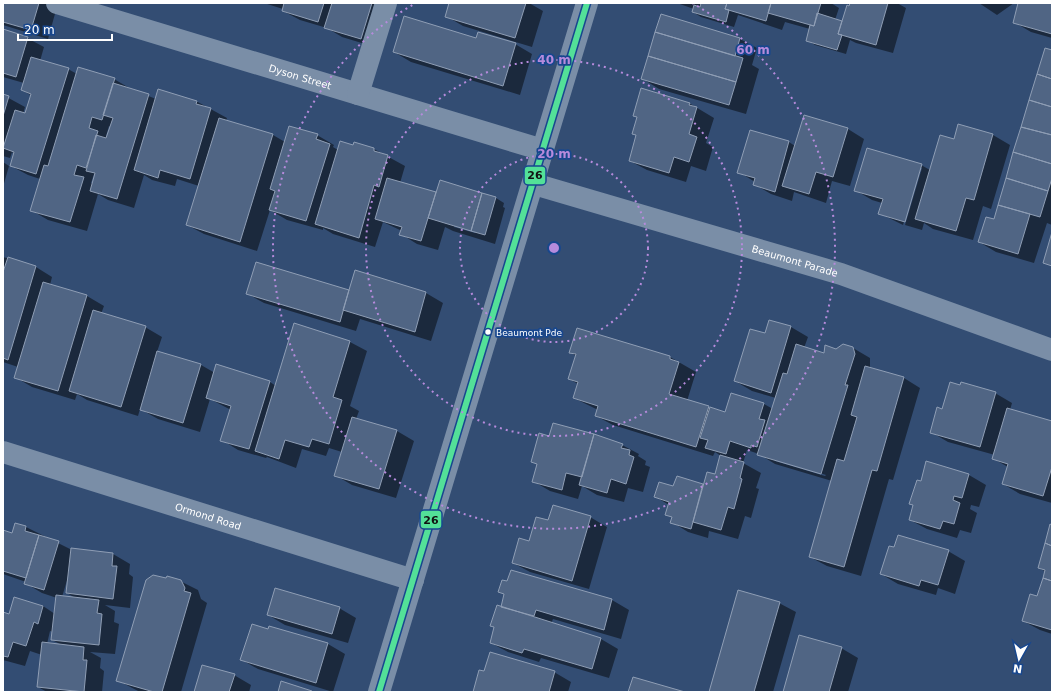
<svg xmlns="http://www.w3.org/2000/svg" width="1055" height="695" font-family="'DejaVu Sans',sans-serif">
	<rect width="100%" height="100%" fill="#334d73"/>
	<path fill="#0007" fill-rule="evenodd" d="M 3,3 L 58,3 L 48,39 L 3,25 Z
		M 264,3 L 391,3 L 378,48 L 342,37 L 327,28 L 300,20 L 283,11 L 283,9 Z
		M 450,3 L 529,3 L 543,11 L 532,47 L 463,26 L 446,16 Z
		M 677,3 L 831,3 L 839,8 L 835,20 L 843,23 L 851,3 L 897,3 L 906,8 L 893,53 L 856,43 L 850,40 L 846,54 L 815,45 L 807,40 L 810,29 L 785,22 L 782,30 L 738,15 L 734,27 L 701,17 L 693,12 L 694,9 Z
		M 979,3 L 1014,3 L 997,15 Z
		M 1019,3 L 1052,3 L 1052,38 L 1031,32 L 1014,22 Z
		M 3,30 L 27,38 L 44,47 L 40,61 L 68,69 L 77,74 L 114,79 L 131,89 L 156,99 L 196,101 L 227,118 L 226,121 L 273,135 L 285,142 L 317,135 L 334,145 L 333,147 L 338,150 L 354,146 L 354,143 L 374,149 L 405,166 L 400,183 L 436,194 L 440,182 L 496,198 L 504,203 L 503,207 L 505,208 L 495,244 L 453,231 L 445,227 L 438,250 L 417,244 L 401,234 L 402,231 L 383,222 L 375,247 L 333,234 L 323,228 L 323,230 L 287,220 L 270,210 L 257,251 L 204,234 L 187,225 L 199,186 L 177,179 L 175,186 L 152,180 L 144,175 L 134,208 L 108,200 L 98,194 L 87,231 L 48,220 L 31,210 L 40,179 L 28,175 L 11,166 L 14,154 L 12,152 L 10,158 L 3,156 L 3,95 L 25,107 L 23,114 L 26,114 L 32,96 L 22,90 L 24,83 L 3,77 ZM 109,126 L 111,127 L 108,138 L 106,136 ZM 94,174 L 96,175 L 93,184 L 91,183 ZM 454,225 L 476,231 L 475,233 L 454,227 Z
		M 740,39 L 757,48 L 752,65 L 759,69 L 746,114 L 659,89 L 643,79 Z
		M 476,40 L 515,44 L 532,54 L 520,95 L 411,62 L 394,52 Z
		M 1052,51 L 1052,225 L 1047,223 L 1034,263 L 996,252 L 979,242 L 994,220 Z
		M 689,103 L 714,118 L 706,143 L 713,147 L 706,171 L 691,166 L 686,182 L 647,170 L 630,161 L 637,135 Z
		M 959,125 L 993,135 L 1010,145 L 991,209 L 983,206 L 973,240 L 933,229 L 924,223 L 922,230 L 905,225 L 922,168 L 920,168 L 903,225 L 879,213 L 882,203 L 872,200 L 855,190 L 921,165 L 930,170 L 954,140 Z
		M 848,129 L 864,139 L 850,186 L 832,181 L 826,203 L 794,192 L 792,201 L 771,194 L 754,184 L 755,182 L 739,172 L 751,131 L 789,142 L 795,146 Z
		M 3,162 L 9,166 L 3,187 Z
		M 3,257 L 36,267 L 52,277 L 50,285 L 87,296 L 104,306 L 101,314 L 145,327 L 162,337 L 157,352 L 201,365 L 215,373 L 270,382 L 276,386 L 295,325 L 350,342 L 367,351 L 350,406 L 359,411 L 356,419 L 397,431 L 414,441 L 396,498 L 352,485 L 335,475 L 342,452 L 329,448 L 326,456 L 302,449 L 296,468 L 267,457 L 266,458 L 238,450 L 222,440 L 231,410 L 210,399 L 200,432 L 158,419 L 140,409 L 138,416 L 87,400 L 77,394 L 75,400 L 32,387 L 15,377 L 18,367 L 3,362 Z
		M 356,272 L 426,293 L 443,303 L 431,341 L 360,319 L 356,331 L 264,303 L 248,294 L 350,291 Z
		M 770,321 L 791,327 L 808,337 L 804,348 L 824,354 L 853,348 L 870,358 L 870,368 L 904,378 L 920,388 L 893,480 L 889,479 L 861,576 L 827,566 L 810,557 L 832,481 L 775,464 L 759,454 L 747,450 L 743,463 L 761,473 L 756,488 L 759,489 L 751,518 L 745,516 L 738,539 L 709,531 L 708,538 L 688,532 L 672,522 L 673,518 L 666,514 L 669,505 L 656,497 L 674,487 L 677,477 L 704,485 L 715,476 L 721,456 L 715,452 L 713,456 L 613,425 L 596,416 L 598,410 L 574,398 L 578,384 L 569,379 L 576,356 L 570,352 L 577,330 L 670,357 L 696,372 L 687,401 L 726,414 L 764,404 L 773,409 L 776,398 L 752,391 L 735,381 L 766,335 ZM 775,459 L 826,475 L 825,476 L 775,461 Z
		M 995,393 L 1012,403 L 1010,410 L 1052,422 L 1052,503 L 1020,494 L 1003,484 L 1008,467 L 994,459 L 995,455 L 948,442 L 931,432 L 943,410 Z
		M 550,437 L 622,445 L 639,454 L 638,456 L 646,461 L 645,465 L 650,467 L 643,492 L 628,488 L 624,502 L 597,495 L 582,486 L 578,499 L 550,491 L 533,481 L 538,465 L 532,461 Z
		M 969,475 L 986,485 L 979,507 L 971,505 L 970,509 L 977,513 L 971,533 L 960,530 L 957,538 L 927,529 L 910,520 L 921,482 Z
		M 590,517 L 607,527 L 589,589 L 530,572 L 513,563 L 549,521 Z
		M 1052,526 L 1052,634 L 1040,630 L 1023,621 L 1038,597 L 1046,572 L 1039,568 Z
		M 26,527 L 72,550 L 113,554 L 130,564 L 129,574 L 133,577 L 130,608 L 105,605 L 115,611 L 114,622 L 119,624 L 115,654 L 90,652 L 101,658 L 100,668 L 104,671 L 102,692 L 47,692 L 38,687 L 42,655 L 30,651 L 25,666 L 3,660 L 3,613 L 10,615 L 15,598 L 43,606 L 55,614 L 57,598 L 42,593 L 25,583 L 26,582 L 3,574 L 3,531 L 13,534 ZM 68,577 L 67,593 L 77,599 L 62,597 ZM 50,631 L 53,632 L 52,640 L 62,645 L 47,644 Z
		M 948,551 L 965,561 L 955,594 L 938,588 L 936,595 L 898,584 L 881,574 Z
		M 512,571 L 612,600 L 629,610 L 621,639 L 553,619 L 551,624 L 601,639 L 618,649 L 609,678 L 541,658 L 539,662 L 508,652 L 491,643 L 495,628 L 491,626 L 502,608 L 505,595 L 500,592 L 508,583 Z
		M 167,579 L 180,581 L 198,590 L 201,599 L 207,603 L 181,692 L 140,692 L 117,680 Z
		M 779,603 L 796,612 L 773,692 L 710,692 Z
		M 339,608 L 356,618 L 348,643 L 285,625 L 268,615 Z
		M 270,627 L 328,644 L 345,654 L 333,692 L 258,669 L 242,660 Z
		M 841,648 L 858,658 L 848,692 L 784,692 Z
		M 554,672 L 571,682 L 568,692 L 474,692 Z
		M 234,675 L 251,685 L 249,692 L 195,692 Z"/>
	<path fill="#506584" stroke="#8f9eb5" d="M 3,3 L 39,3 L 31,30 L 3,22 Z
		M 284,3 L 324,3 L 318,22 L 282,11 Z
		M 332,3 L 372,3 L 361,39 L 324,28 Z
		M 449,3 L 526,3 L 515,38 L 445,17 Z
		M 701,3 L 727,3 L 725,9 L 729,10 L 726,22 L 692,12 L 694,5 L 700,7 Z
		M 727,3 L 771,3 L 766,21 L 725,9 Z
		M 771,3 L 821,3 L 814,26 L 768,13 Z
		M 850,3 L 888,3 L 876,45 L 838,34 L 847,5 L 849,6 Z
		M 1018,3 L 1052,3 L 1052,34 L 1013,23 Z
		M 817,13 L 842,21 L 838,34 L 842,35 L 837,50 L 806,41 L 810,25 L 814,26 Z
		M 661,14 L 740,38 L 735,56 L 655,32 Z
		M 404,16 L 476,38 L 478,32 L 516,43 L 503,86 L 393,52 Z
		M 3,29 L 28,37 L 16,77 L 3,73 Z
		M 655,32 L 743,58 L 736,82 L 648,56 Z
		M 1045,48 L 1052,50 L 1052,79 L 1037,74 Z
		M 648,56 L 736,82 L 729,105 L 641,79 Z
		M 31,57 L 69,68 L 36,174 L 10,166 L 14,152 L 3,148 L 15,110 L 25,113 L 31,94 L 21,90 Z
		M 78,67 L 115,78 L 102,120 L 92,117 L 89,128 L 98,131 L 86,168 L 77,165 L 74,175 L 84,177 L 70,222 L 30,211 L 44,165 L 48,166 Z
		M 1037,74 L 1052,79 L 1052,107 L 1029,100 Z
		M 113,83 L 149,94 L 117,199 L 90,191 L 95,173 L 86,171 L 96,135 L 106,138 L 113,118 L 103,115 Z
		M 641,88 L 690,103 L 689,105 L 697,107 L 689,134 L 697,137 L 689,162 L 674,157 L 669,173 L 629,161 L 636,135 L 632,134 L 637,117 L 633,116 Z
		M 158,89 L 197,101 L 196,104 L 211,108 L 190,179 L 160,170 L 158,178 L 134,170 Z
		M 3,94 L 9,96 L 3,116 Z
		M 1029,100 L 1052,107 L 1052,135 L 1021,127 Z
		M 804,115 L 848,128 L 833,177 L 816,172 L 809,194 L 782,186 Z
		M 219,118 L 273,134 L 240,242 L 186,225 Z
		M 958,124 L 993,134 L 974,200 L 966,198 L 956,231 L 915,219 L 940,135 L 954,139 Z
		M 289,126 L 318,134 L 316,139 L 330,144 L 306,221 L 269,210 L 275,191 L 270,189 Z
		M 1021,127 L 1052,135 L 1052,164 L 1013,152 Z
		M 750,130 L 789,141 L 775,192 L 753,185 L 755,178 L 737,173 Z
		M 340,141 L 353,145 L 354,142 L 374,148 L 374,151 L 388,155 L 379,187 L 374,185 L 359,238 L 315,224 Z
		M 867,148 L 922,164 L 905,222 L 878,214 L 883,199 L 854,191 Z
		M 1013,152 L 1052,164 L 1052,178 L 1048,191 L 1006,178 Z
		M 387,178 L 436,192 L 421,241 L 399,235 L 402,227 L 375,219 Z
		M 1006,178 L 1048,191 L 1040,217 L 998,205 Z
		M 440,180 L 482,193 L 471,231 L 428,218 Z
		M 482,193 L 496,197 L 485,235 L 471,231 Z
		M 998,205 L 1030,214 L 1018,254 L 978,242 L 986,217 L 994,219 Z
		M 1052,232 L 1052,266 L 1043,263 Z
		M 8,257 L 36,266 L 8,360 L 3,358 L 3,272 Z
		M 256,262 L 349,290 L 340,322 L 246,294 Z
		M 355,270 L 426,292 L 415,332 L 343,310 Z
		M 43,282 L 87,295 L 58,391 L 14,378 Z
		M 93,310 L 146,326 L 121,407 L 69,391 Z
		M 769,320 L 791,326 L 771,393 L 734,381 L 750,329 L 765,333 Z
		M 294,323 L 350,341 L 333,397 L 342,400 L 329,444 L 312,439 L 309,447 L 285,440 L 279,459 L 255,451 Z
		M 577,328 L 670,356 L 670,359 L 679,362 L 669,394 L 709,406 L 696,447 L 595,416 L 598,406 L 573,398 L 578,382 L 568,379 L 576,354 L 569,353 Z
		M 796,344 L 824,353 L 825,345 L 836,349 L 843,344 L 853,347 L 855,354 L 845,385 L 848,385 L 821,474 L 757,455 L 783,373 L 787,374 Z
		M 157,351 L 201,364 L 183,423 L 140,410 Z
		M 216,364 L 270,381 L 249,449 L 220,441 L 231,406 L 206,398 Z
		M 865,366 L 904,377 L 877,471 L 872,470 L 844,567 L 809,557 L 837,459 L 844,461 L 857,417 L 851,415 Z
		M 950,382 L 960,385 L 961,382 L 996,392 L 980,447 L 930,433 L 937,407 L 942,409 Z
		M 731,393 L 764,403 L 759,419 L 765,420 L 757,447 L 751,445 L 751,448 L 730,441 L 726,454 L 705,448 L 708,440 L 700,438 L 710,407 L 725,412 Z
		M 1007,408 L 1052,421 L 1052,467 L 1043,496 L 1002,484 L 1008,464 L 992,459 Z
		M 352,417 L 397,430 L 379,489 L 334,476 Z
		M 553,423 L 594,434 L 582,477 L 566,473 L 562,490 L 532,482 L 537,464 L 531,462 L 539,433 L 549,436 Z
		M 594,434 L 623,444 L 621,448 L 630,450 L 629,455 L 634,457 L 626,484 L 611,479 L 607,493 L 579,485 Z
		M 720,455 L 744,462 L 740,478 L 742,479 L 734,509 L 728,507 L 721,530 L 693,522 L 707,472 L 715,474 Z
		M 926,461 L 969,474 L 962,498 L 954,496 L 953,500 L 960,503 L 954,524 L 943,521 L 940,529 L 909,520 L 913,505 L 909,504 L 917,480 L 921,481 Z
		M 677,476 L 703,484 L 691,529 L 670,523 L 672,517 L 665,515 L 669,502 L 654,497 L 659,482 L 673,486 Z
		M 553,505 L 591,516 L 572,581 L 512,563 L 519,538 L 529,541 L 536,517 L 548,520 Z
		M 15,523 L 26,526 L 25,531 L 39,535 L 26,578 L 3,571 L 3,530 L 12,533 Z
		M 1050,524 L 1052,525 L 1052,546 L 1045,543 Z
		M 39,535 L 59,541 L 44,590 L 24,584 Z
		M 898,535 L 949,550 L 938,585 L 921,580 L 919,586 L 880,574 L 889,546 L 894,547 Z
		M 1045,543 L 1052,546 L 1052,581 L 1043,578 L 1045,570 L 1038,568 Z
		M 71,548 L 113,553 L 112,566 L 117,566 L 113,599 L 66,593 Z
		M 511,570 L 612,599 L 604,630 L 536,610 L 534,616 L 501,607 L 504,594 L 498,592 L 502,580 L 507,581 Z
		M 153,575 L 166,578 L 167,576 L 181,580 L 185,588 L 184,591 L 191,593 L 162,692 L 154,692 L 116,681 L 146,580 Z
		M 1043,578 L 1052,581 L 1052,630 L 1022,621 L 1030,594 L 1037,596 Z
		M 275,588 L 340,607 L 332,634 L 267,615 Z
		M 738,590 L 780,602 L 754,692 L 709,692 Z
		M 56,595 L 99,600 L 97,613 L 102,614 L 99,645 L 51,640 Z
		M 14,597 L 43,606 L 38,624 L 34,622 L 26,646 L 13,642 L 8,657 L 3,656 L 3,612 L 9,614 Z
		M 497,605 L 601,638 L 592,669 L 524,649 L 522,653 L 490,643 L 494,627 L 490,626 Z
		M 252,624 L 268,629 L 269,626 L 328,643 L 316,683 L 240,660 Z
		M 799,635 L 842,647 L 829,692 L 783,692 Z
		M 42,642 L 84,647 L 83,660 L 87,660 L 84,692 L 37,687 Z
		M 490,652 L 555,671 L 549,692 L 473,692 L 479,670 L 484,671 Z
		M 202,665 L 235,674 L 229,692 L 194,692 Z
		M 633,677 L 685,692 L 628,692 Z
		M 281,681 L 312,691 L 312,692 L 278,692 Z"/>
	<g fill="none" stroke-linecap="round" stroke-linejoin="round">
		<g stroke="#7a8ea7" stroke-width="22">
			<path id="s1" d="M 57,3 L 543,150"/>
			<path d="M 358,94 L 386,3"/>
			<path id="s2" d="M 534,184 L 841,274 L 1052,350"/>
			<path id="s3" d="M 3,452 L 413,580"/>
			<path d="M 379,692 L 587,3"/>
		</g>
		<defs>
			<path id="bus-1" d="M 379,692 L 587,3"/>
		</defs>
		<use href="#bus-1" stroke="#18478e" stroke-width="9"/>
		<use href="#bus-1" stroke="#53e098" stroke-width="6"/>
	</g>
	<g fill="none" stroke="#b68bdc" stroke-width="2" stroke-dasharray="2 4">
		<circle cx="554" cy="248" r="94"/>
		<circle cx="554" cy="248" r="188"/>
		<path d="M692 3A281 281 0 1 1 416 3"/>
	</g>
	<circle fill="#fff" stroke="#18478e" stroke-width="1.5" cx="488" cy="332" r="3.5"/>
	<g text-anchor="middle" stroke-width="3.5" stroke-linejoin="round" paint-order="stroke">
		<g font-size="9" fill="#fff" stroke="#18478e" text-anchor="start">
			<text x="496" y="336">Beaumont Pde</text>
		</g>
		<g font-size="10" fill="#fff" stroke="#18478e">
			<text dy="4" stroke="none"><textPath href="#s1" startOffset="254">Dyson Street</textPath></text>
			<text dy="4" stroke="none"><textPath href="#s2" startOffset="272">Beaumont Parade</textPath></text>
			<text dy="4" stroke="none"><textPath href="#s3" startOffset="215">Ormond Road</textPath></text>
		</g>
	</g>
	<circle cx="554" cy="248" r="6" fill="#b68bdc" stroke="#18478e" stroke-width="2"/>
	<g font-size="12" text-anchor="middle" font-weight="bold" fill="#b68bdc" stroke="#18478e" stroke-width="3.5" stroke-linejoin="round" paint-order="stroke">
		<text x="753" y="54">60 m</text>
		<text x="554" y="64">40 m</text>
		<text x="554" y="158">20 m</text>
	</g>
	<g stroke="#18478e" stroke-width="1.5">
		<rect x="524" y="166" width="22" height="19" rx="4" fill="#53e098"/>
		<rect x="420" y="510" width="22" height="19" rx="4" fill="#53e098"/>
	</g>
	<g font-size="11" text-anchor="middle" font-weight="bold" fill="#111">
		<text x="535" y="179">26</text>
		<text x="431" y="524">26</text>
	</g>
	<rect width="1055" height="695" fill="none" stroke="#ffffff" stroke-width="8"/>
	<g transform="translate(1019 659) rotate(188)" stroke="#18478e" stroke-width="3" paint-order="stroke">
	<path d="M0-3L7 15L0 10L-7 15Z" fill="#ffffff"/>
	<text y="-6" font-size="11" font-weight="bold" text-anchor="middle" fill="#ffffff">N</text>
	</g>
	<path d="M18 34v6h94v-6" fill="none" stroke="#ffffff" stroke-width="2"/>
	<text x="24" y="34" font-size="12" fill="#ffffff" stroke="#18478e" stroke-width="3" paint-order="stroke">20 m</text>
</svg>
